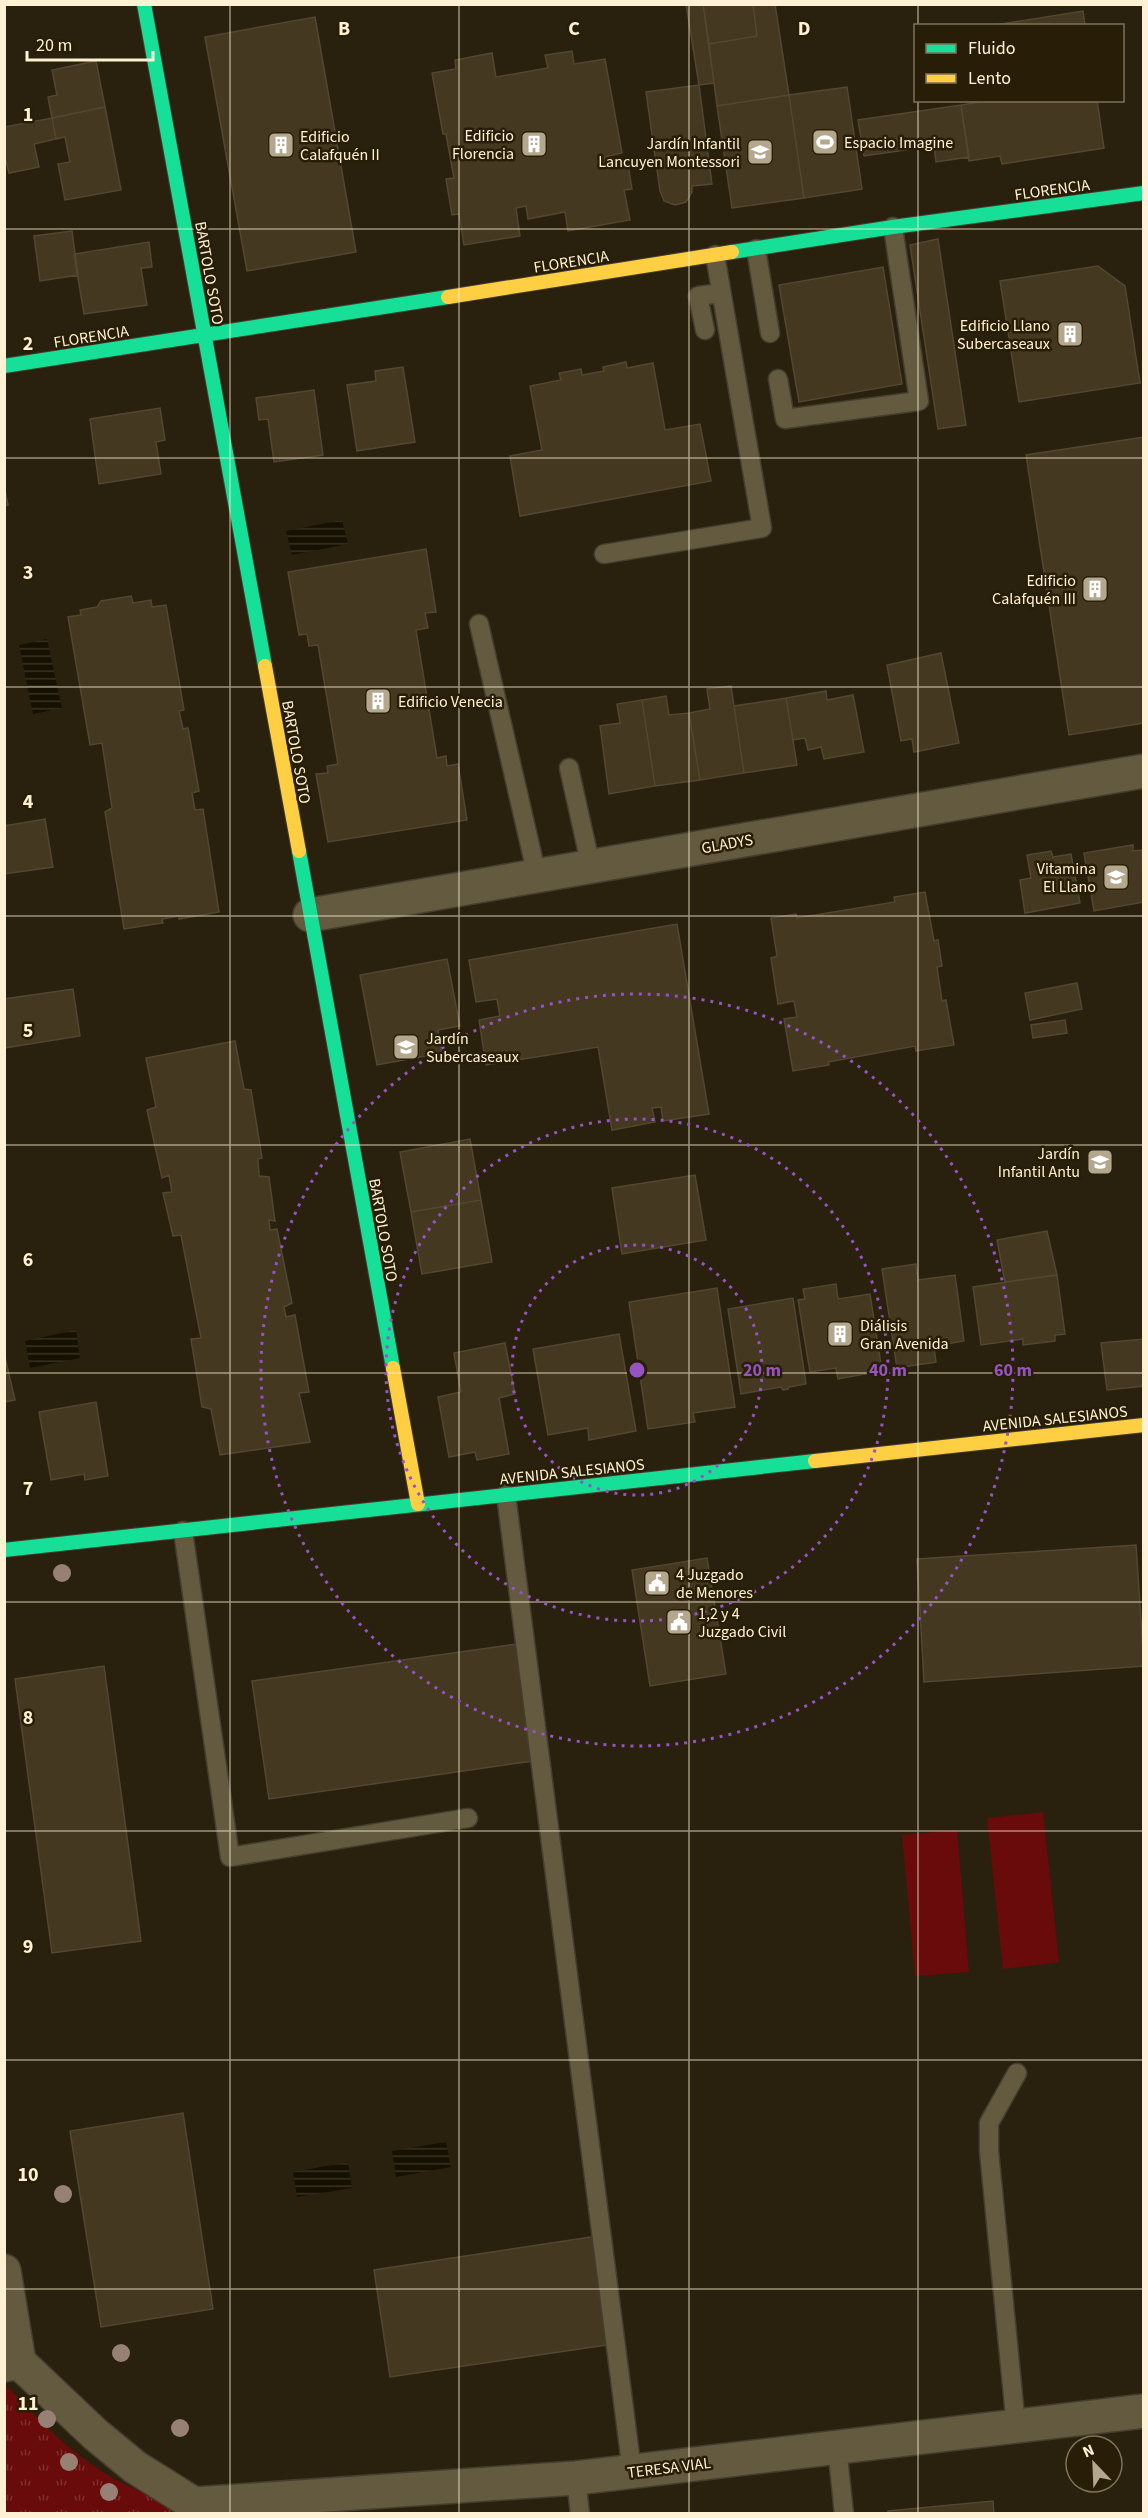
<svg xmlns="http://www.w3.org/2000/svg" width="1148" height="2518" font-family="'Source Sans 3',sans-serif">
	<defs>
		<pattern id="park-tufts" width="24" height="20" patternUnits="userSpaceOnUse" patternTransform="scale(1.5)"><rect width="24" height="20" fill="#680b0a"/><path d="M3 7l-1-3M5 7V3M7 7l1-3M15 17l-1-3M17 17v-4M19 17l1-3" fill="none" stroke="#7f2f2d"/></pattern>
		<pattern id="water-rules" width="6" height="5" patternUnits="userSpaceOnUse" patternTransform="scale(1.5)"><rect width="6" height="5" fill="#161001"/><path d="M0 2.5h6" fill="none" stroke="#393325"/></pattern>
	</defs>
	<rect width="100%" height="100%" fill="#29210d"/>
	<path fill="url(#park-tufts)" d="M 4,2386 L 11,2390 C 40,2422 69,2451 106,2474 C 128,2488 156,2495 174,2513 L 5,2513 Z"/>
	<path fill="#680b0a" d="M 1043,1812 L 1059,1962 L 1003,1969 L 987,1818 Z
		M 957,1830 L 969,1972 L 915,1976 L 902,1835 Z"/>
	<path fill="url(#water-rules)" d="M 342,520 L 348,544 L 292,555 L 286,531 Z
		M 47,639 L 62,708 L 33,714 L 19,645 Z
		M 76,1330 L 80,1358 L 30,1368 L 25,1341 Z
		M 446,2142 L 451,2167 L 396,2177 L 392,2151 Z
		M 348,2162 L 352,2188 L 297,2197 L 293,2172 Z"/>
	<path fill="#443821" stroke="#544732" stroke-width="1.5" d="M 686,4 L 703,4 L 714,83 L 699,85 Z
		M 703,4 L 753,4 L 757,36 L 709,44 Z
		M 753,4 L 775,4 L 789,95 L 717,106 L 709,44 L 757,36 Z
		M 1083,11 L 1085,26 L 989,26 Z
		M 315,17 L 356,252 L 247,271 L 205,37 Z
		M 572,51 L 574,64 L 605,59 L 622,153 L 605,157 L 607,169 L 628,165 L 632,189 L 624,190 L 630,220 L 568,231 L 565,212 L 528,219 L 526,206 L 516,208 L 520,236 L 464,245 L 459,214 L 452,215 L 446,179 L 454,178 L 446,134 L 443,134 L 432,73 L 456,69 L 455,60 L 492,53 L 496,77 L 548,68 L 545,55 Z
		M 96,61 L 105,107 L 52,118 L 48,97 L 57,95 L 52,70 Z
		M 699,85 L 712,184 L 692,186 L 692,192 L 686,202 L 675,205 L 664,201 L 660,191 L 646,92 Z
		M 847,87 L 862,189 L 804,198 L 789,95 Z
		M 789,95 L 804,198 L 732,208 L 717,106 Z
		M 991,100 L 1097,100 L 1104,148 L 1002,164 L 1000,156 L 969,161 L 961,105 Z
		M 961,105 L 969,157 L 936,162 L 934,146 L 864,156 L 858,120 Z
		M 105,107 L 121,190 L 65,200 L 58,164 L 70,162 L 65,137 L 56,139 L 52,118 Z
		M 52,118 L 56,139 L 34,144 L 39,167 L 9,173 L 4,153 L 4,127 Z
		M 72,231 L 78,275 L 40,281 L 34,236 Z
		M 938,239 L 966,425 L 938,429 L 910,245 Z
		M 149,242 L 152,267 L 141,268 L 147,305 L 84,314 L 74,254 Z
		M 1098,266 L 1125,286 L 1140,383 L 1019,402 L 1000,281 Z
		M 883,267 L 902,384 L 799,402 L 779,285 Z
		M 626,362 L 627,368 L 653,363 L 665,430 L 700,424 L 711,481 L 520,516 L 510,456 L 542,450 L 530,386 L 561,380 L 559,373 L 581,369 L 582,375 L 604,371 L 603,367 Z
		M 403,367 L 415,442 L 357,451 L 347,385 L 376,381 L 375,371 Z
		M 314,390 L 323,455 L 274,462 L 268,419 L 259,420 L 256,398 Z
		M 160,408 L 165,440 L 156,442 L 161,474 L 99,484 L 90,419 Z
		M 1144,437 L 1144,723 L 1069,735 L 1026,455 Z
		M 4,486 L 8,505 L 4,506 Z
		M 426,549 L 436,612 L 425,613 L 428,628 L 416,630 L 437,758 L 446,756 L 447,766 L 458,764 L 467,820 L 328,842 L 316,774 L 328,773 L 327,766 L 338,764 L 318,645 L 309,646 L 307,634 L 299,635 L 288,572 Z
		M 131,596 L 133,603 L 151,600 L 152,607 L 166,605 L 184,710 L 179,711 L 183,729 L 188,728 L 199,791 L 192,793 L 195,810 L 203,809 L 219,912 L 179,919 L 179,916 L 162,919 L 163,923 L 124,929 L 105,812 L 112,808 L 102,743 L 90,745 L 68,617 L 81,615 L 80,610 L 97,607 L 101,601 Z
		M 941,653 L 959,743 L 914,752 L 912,739 L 901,741 L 887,665 Z
		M 731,686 L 744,773 L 700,780 L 689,713 L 710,709 L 707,689 Z
		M 826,691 L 827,700 L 853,695 L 864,752 L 824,759 L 821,747 L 808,750 L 805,738 L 793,740 L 786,698 Z
		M 666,696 L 669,715 L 689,713 L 700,780 L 655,786 L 642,700 Z
		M 786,698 L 797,765 L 744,773 L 734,706 Z
		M 642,700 L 655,786 L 609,794 L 600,726 L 620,723 L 617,704 Z
		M 45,819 L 53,867 L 4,874 L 4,826 Z
		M 1133,845 L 1133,851 L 1142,850 L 1144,902 L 1094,911 L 1084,853 Z
		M 1051,851 L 1053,857 L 1071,854 L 1080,903 L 1025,913 L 1020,880 L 1031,878 L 1027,855 Z
		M 925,892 L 934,941 L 938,940 L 942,966 L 937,967 L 942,1001 L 946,1000 L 954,1045 L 916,1051 L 915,1046 L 828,1062 L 829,1065 L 793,1071 L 784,1019 L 797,1017 L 794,1001 L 778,1004 L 771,958 L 777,956 L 771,918 L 796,914 L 797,918 L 895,902 L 894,897 Z
		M 677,924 L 709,1114 L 663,1121 L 661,1107 L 652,1108 L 655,1122 L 612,1130 L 598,1047 L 486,1065 L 479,1020 L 500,1016 L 497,999 L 476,1002 L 469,960 Z
		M 447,959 L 460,1026 L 438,1030 L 442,1053 L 377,1065 L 360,975 Z
		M 1077,983 L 1082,1009 L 1030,1020 L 1025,993 Z
		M 73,989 L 80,1036 L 4,1048 L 4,999 Z
		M 1065,1020 L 1067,1033 L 1033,1038 L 1031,1025 Z
		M 235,1041 L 244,1089 L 251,1090 L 262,1158 L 258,1159 L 259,1176 L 269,1177 L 275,1221 L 269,1220 L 270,1230 L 277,1229 L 292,1303 L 284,1307 L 286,1317 L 295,1315 L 309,1392 L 299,1393 L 310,1442 L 220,1455 L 211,1409 L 202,1407 L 191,1339 L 201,1338 L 181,1235 L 173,1236 L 163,1193 L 172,1192 L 169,1175 L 162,1178 L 147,1110 L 156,1107 L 146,1058 Z
		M 470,1139 L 481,1200 L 411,1212 L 400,1152 Z
		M 695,1175 L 706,1240 L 622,1254 L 612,1188 Z
		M 481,1200 L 492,1262 L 422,1274 L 411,1212 Z
		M 1047,1231 L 1057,1275 L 1005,1282 L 997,1240 Z
		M 916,1264 L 918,1280 L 955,1275 L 964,1341 L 934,1346 L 936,1362 L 897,1368 L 882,1269 Z
		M 1057,1275 L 1065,1334 L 1055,1335 L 1055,1341 L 1023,1345 L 1023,1339 L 981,1345 L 973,1287 Z
		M 836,1284 L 838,1299 L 870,1294 L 882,1371 L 838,1379 L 836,1368 L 810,1372 L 798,1300 L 805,1299 L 803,1289 Z
		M 717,1288 L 735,1407 L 693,1413 L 695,1422 L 648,1429 L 629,1302 Z
		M 793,1298 L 806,1384 L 789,1387 L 788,1389 L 783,1390 L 781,1387 L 741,1394 L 728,1309 Z
		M 619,1334 L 636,1431 L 589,1440 L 588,1428 L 548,1435 L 533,1349 Z
		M 1144,1339 L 1144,1386 L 1107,1390 L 1101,1343 Z
		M 505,1343 L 515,1394 L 499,1398 L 509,1454 L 477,1460 L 475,1452 L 449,1457 L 438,1397 L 461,1392 L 454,1353 Z
		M 4,1353 L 15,1400 L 4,1402 Z
		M 96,1402 L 108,1476 L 85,1480 L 84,1474 L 51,1480 L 39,1412 Z
		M 1136,1545 L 1144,1666 L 924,1682 L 917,1559 Z
		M 707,1558 L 726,1674 L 650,1686 L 632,1570 Z
		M 517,1644 L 533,1761 L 269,1799 L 252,1681 Z
		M 104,1666 L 141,1941 L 52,1953 L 15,1679 Z
		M 183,2113 L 213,2309 L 101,2327 L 70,2131 Z
		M 597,2236 L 613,2344 L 390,2377 L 374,2270 Z
		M 993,2501 L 994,2514 L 888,2514 L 888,2511 Z"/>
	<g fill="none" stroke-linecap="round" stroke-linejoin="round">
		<defs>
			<path id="lane" d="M 756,249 L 770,333
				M 705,330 L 698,296 L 721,293
				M 778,379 L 785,419 L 919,401 L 893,227
				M 604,554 L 762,528 L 715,255
				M 479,624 L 537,876
				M 569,768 L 591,867
				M 506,1495 L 632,2471
				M 183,1531 L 230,1857 L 468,1818
				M 1016,2426 L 989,2151 L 989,2123 L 1017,2073
				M 837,2447 L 844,2514
				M 576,2478 L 580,2514"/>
			<path id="street" d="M 310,915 L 1144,771
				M 4,2271 L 19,2362
				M 4,2365 L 19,2362 L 95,2434 L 135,2467 L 194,2504 L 193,2514
				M 194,2504 L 576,2478 L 1144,2411"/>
			<path id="fast" d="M 144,4 L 265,666
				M 732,252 L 893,227 L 1144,193
				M 4,366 L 448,297
				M 299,851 L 393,1368
				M 4,1550 L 815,1461"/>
			<path id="slow" d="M 448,297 L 732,252
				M 265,666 L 299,851
				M 393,1368 L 418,1504
				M 815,1461 L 1144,1425"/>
		</defs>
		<use href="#lane" stroke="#453e2e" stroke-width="21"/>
		<use href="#street" stroke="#453e2e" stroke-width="36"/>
		<use href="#fast" stroke="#453e2e" stroke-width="16"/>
		<use href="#slow" stroke="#453e2e" stroke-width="16"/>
		<use href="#lane" stroke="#645a40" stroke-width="18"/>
		<use href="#street" stroke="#645a40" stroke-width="33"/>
		<use href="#fast" stroke="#16e098" stroke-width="14"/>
		<use href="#slow" stroke="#ffcf43" stroke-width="14"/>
	</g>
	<g fill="#978175">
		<circle cx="62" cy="1573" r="9"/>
		<circle cx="63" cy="2194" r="9"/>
		<circle cx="121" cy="2353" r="9"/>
		<circle cx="47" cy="2419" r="9"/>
		<circle cx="180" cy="2428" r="9"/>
		<circle cx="69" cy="2462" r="9"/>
		<circle cx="109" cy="2492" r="9"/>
	</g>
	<path fill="none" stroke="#fef1d4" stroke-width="1.5" stroke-opacity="0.55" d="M 230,4 L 230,2514M 459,4 L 459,2514M 689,4 L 689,2514M 918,4 L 918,26M 918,100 L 918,2514M 4,229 L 1144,229M 4,458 L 1144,458M 4,687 L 1144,687M 4,916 L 1144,916M 4,1145 L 1144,1145M 4,1373 L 1144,1373M 4,1602 L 1144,1602M 4,1831 L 1144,1831M 4,2060 L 1144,2060M 4,2289 L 1144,2289"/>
	<g fill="none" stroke="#9553c3" stroke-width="3" stroke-dasharray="3 6">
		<circle cx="637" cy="1370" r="125"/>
		<circle cx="637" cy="1370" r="251"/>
		<circle cx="637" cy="1370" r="376"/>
	</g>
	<defs>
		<symbol id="stadium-square" viewBox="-11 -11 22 22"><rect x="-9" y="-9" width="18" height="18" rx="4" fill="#b3a88e" stroke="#281e07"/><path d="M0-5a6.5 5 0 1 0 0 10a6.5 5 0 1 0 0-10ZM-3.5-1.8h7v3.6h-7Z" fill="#fff"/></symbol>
		<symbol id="building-square" viewBox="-11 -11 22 22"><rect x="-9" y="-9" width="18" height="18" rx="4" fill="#b3a88e" stroke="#281e07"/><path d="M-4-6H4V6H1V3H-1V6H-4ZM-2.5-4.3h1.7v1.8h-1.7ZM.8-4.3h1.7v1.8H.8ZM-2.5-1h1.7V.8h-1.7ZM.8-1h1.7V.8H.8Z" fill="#fff"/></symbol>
		<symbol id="school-square" viewBox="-11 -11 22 22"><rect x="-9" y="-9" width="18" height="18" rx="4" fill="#b3a88e" stroke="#281e07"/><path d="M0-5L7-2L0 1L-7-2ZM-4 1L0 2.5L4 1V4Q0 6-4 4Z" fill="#fff"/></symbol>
		<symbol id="civic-square" viewBox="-11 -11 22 22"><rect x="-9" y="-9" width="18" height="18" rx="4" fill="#b3a88e" stroke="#281e07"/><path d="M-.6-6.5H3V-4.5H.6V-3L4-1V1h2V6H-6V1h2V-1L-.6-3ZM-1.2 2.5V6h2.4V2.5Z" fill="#fff"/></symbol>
	</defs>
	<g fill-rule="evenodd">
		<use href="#stadium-square" x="810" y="127" width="30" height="30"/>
		<use href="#building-square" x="519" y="129" width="30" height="30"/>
		<use href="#building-square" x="266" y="130" width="30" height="30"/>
		<use href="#school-square" x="745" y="137" width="30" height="30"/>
		<use href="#building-square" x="1055" y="319" width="30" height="30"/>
		<use href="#building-square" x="1080" y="574" width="30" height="30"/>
		<use href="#building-square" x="363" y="686" width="30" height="30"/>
		<use href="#school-square" x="1101" y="862" width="30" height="30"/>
		<use href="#school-square" x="391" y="1032" width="30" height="30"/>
		<use href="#school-square" x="1085" y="1147" width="30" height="30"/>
		<use href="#building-square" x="825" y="1319" width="30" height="30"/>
		<use href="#civic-square" x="642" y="1568" width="30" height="30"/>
		<use href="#civic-square" x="664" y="1607" width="30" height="30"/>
	</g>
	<g text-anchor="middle" stroke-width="5" stroke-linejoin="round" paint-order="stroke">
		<g font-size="16" fill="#fef1d4" stroke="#281e07" text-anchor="start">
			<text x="514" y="141" text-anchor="end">Edificio<tspan x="514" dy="18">Florencia</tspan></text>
			<text x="300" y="142">Edificio<tspan x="300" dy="18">Calafquén II</tspan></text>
			<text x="844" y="148">Espacio Imagine</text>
			<text x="740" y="149" text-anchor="end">Jardín Infantil<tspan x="740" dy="18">Lancuyen Montessori</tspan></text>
			<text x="1050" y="331" text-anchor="end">Edificio Llano<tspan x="1050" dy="18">Subercaseaux</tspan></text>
			<text x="1076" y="586" text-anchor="end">Edificio<tspan x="1076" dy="18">Calafquén III</tspan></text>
			<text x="398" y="707">Edificio Venecia</text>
			<text x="1096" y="874" text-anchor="end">Vitamina<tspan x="1096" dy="18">El Llano</tspan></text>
			<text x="426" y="1044">Jardín<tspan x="426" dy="18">Subercaseaux</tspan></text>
			<text x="1080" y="1159" text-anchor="end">Jardín<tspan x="1080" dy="18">Infantil Antu</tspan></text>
			<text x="860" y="1331">Diálisis<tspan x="860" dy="18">Gran Avenida</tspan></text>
			<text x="676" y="1580">4 Juzgado<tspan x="676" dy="18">de Menores</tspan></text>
			<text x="698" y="1619">1,2 y 4<tspan x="698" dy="18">Juzgado Civil</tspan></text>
		</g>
		<g font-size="16" fill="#fef1d4" stroke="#281e07">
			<text transform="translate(1052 189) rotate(-8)" y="6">FLORENCIA</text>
			<text transform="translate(571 261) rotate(-9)" y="6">FLORENCIA</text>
			<text transform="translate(210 273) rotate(80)" y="6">BARTOLO SOTO</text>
			<text transform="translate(91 336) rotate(-9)" y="6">FLORENCIA</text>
			<text transform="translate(297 752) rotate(80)" y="6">BARTOLO SOTO</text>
			<text transform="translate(727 843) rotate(-10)" y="6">GLADYS</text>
			<text transform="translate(384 1230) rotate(80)" y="6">BARTOLO SOTO</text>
			<text transform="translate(1055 1418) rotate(-6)" y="6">AVENIDA SALESIANOS</text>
			<text transform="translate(572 1471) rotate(-6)" y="6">AVENIDA SALESIANOS</text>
			<text transform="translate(669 2467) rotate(-7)" y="6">TERESA VIAL</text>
		</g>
	</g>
	<g font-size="20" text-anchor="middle" font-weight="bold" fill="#fef1d4" stroke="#281e07" stroke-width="5" stroke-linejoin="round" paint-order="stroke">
		<text x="344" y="35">B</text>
		<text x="574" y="35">C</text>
		<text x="804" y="35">D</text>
		<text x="28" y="121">1</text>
		<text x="28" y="350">2</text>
		<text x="28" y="579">3</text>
		<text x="28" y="808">4</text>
		<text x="28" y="1037">5</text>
		<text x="28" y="1266">6</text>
		<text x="28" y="1495">7</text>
		<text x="28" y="1724">8</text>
		<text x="28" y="1953">9</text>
		<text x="28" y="2181">10</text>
		<text x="28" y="2410">11</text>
	</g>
	<circle cx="637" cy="1370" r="9" fill="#9553c3" stroke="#281e07" stroke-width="3"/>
	<g font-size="18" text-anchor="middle" font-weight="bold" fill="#9553c3" stroke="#281e07" stroke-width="5" stroke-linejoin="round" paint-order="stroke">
		<text x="762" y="1376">20 m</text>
		<text x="888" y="1376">40 m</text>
		<text x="1013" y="1376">60 m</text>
	</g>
	<rect width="1148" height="2518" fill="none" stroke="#fef1d4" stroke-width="12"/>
	<rect x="914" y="24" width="210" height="78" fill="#281e07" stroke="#7e7259" stroke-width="1.5"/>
	<rect x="926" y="44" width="30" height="9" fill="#16e098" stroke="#7e7259" stroke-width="1.5"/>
	<text x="968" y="54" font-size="18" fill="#fef1d4">Fluido</text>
	<rect x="926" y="74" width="30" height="9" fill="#ffcf43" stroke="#7e7259" stroke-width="1.5"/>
	<text x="968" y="84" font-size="18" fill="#fef1d4">Lento</text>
	<g transform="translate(1094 2464) rotate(337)"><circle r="28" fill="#281e07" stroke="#7e7259" stroke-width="1.5"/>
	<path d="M0-4.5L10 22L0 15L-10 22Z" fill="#b3a88e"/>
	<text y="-9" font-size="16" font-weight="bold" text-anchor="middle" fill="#fef1d4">N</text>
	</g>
	<path d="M27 51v9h126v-9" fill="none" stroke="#fef1d4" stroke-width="3"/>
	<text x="36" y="51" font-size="18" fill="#fef1d4" stroke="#281e07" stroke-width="4.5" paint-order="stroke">20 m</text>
</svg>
